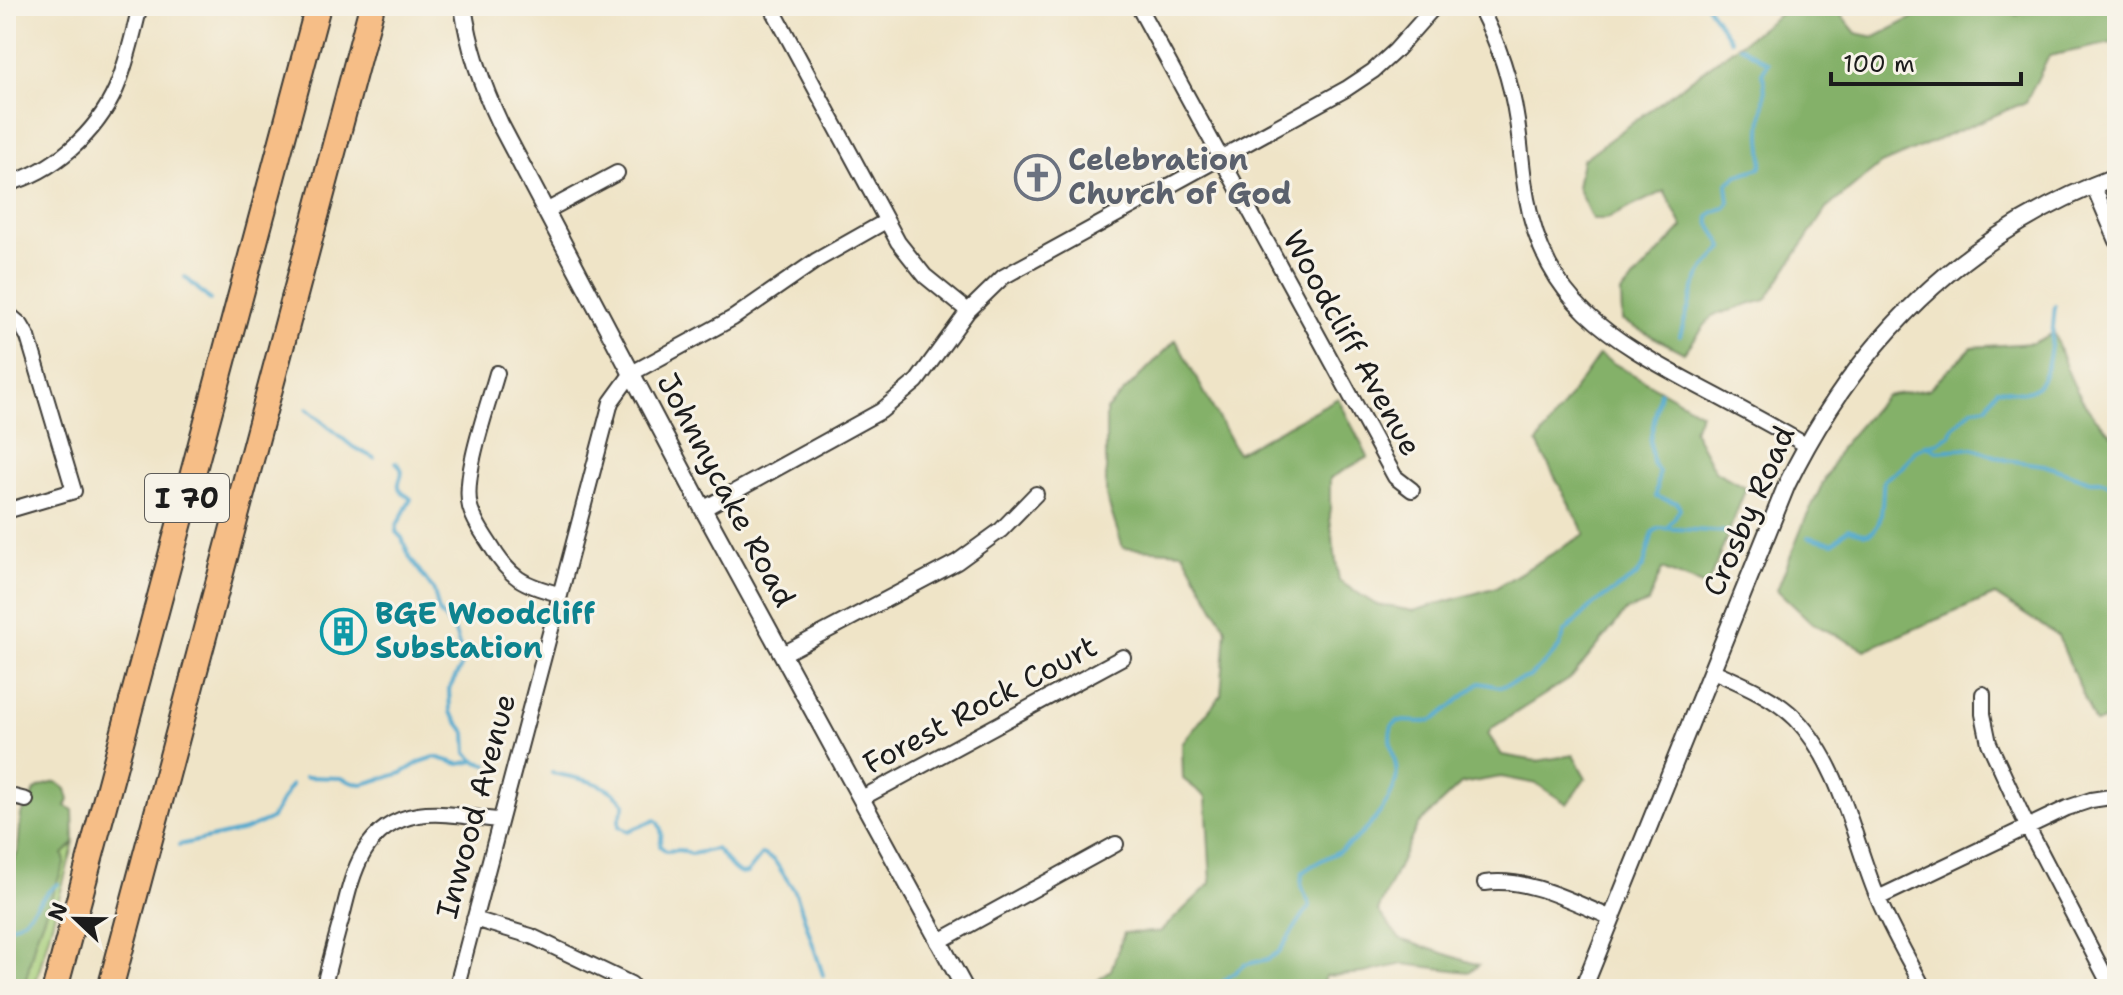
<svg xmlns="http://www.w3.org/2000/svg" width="2123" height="995" font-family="'Shantell Sans',sans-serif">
	<rect width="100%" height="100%" fill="#f7f3e8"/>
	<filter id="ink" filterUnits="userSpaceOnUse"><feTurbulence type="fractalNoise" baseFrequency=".0125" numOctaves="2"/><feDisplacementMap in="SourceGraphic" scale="16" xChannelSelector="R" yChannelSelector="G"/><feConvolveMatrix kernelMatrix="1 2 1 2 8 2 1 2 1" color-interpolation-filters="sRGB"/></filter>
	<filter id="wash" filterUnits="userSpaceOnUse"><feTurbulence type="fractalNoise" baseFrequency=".006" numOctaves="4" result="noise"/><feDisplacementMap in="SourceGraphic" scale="32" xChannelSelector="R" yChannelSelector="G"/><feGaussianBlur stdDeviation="1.8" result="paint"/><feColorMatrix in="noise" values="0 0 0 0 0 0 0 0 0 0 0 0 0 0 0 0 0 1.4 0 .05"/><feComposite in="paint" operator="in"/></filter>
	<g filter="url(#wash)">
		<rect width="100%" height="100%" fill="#efe4c7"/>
		<path fill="#a5ce79" stroke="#60754a" stroke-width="2" d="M 74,843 L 34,989 L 24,989 L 35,940 L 64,862 L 63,854 Z"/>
		<path fill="#84b169" stroke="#506642" stroke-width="2" d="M 1791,6 L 1834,6 L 1856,33 L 1875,37 L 1936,6 L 2007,6 L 2016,15 L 2035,6 L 2117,6 L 2117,42 L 2049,56 L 2026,102 L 1881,164 L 1826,209 L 1766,300 L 1712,316 L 1684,353 L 1622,321 L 1621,293 L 1683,227 L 1664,191 L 1606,219 L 1592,219 L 1577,187 L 1582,160 Z
			M 2054,333 C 2068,376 2080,409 2117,438 L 2117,718 L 2095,723 L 2058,636 L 1995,595 L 1865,650 L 1812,623 L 1777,590 L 1805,520 L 1840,448 L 1885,396 L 1929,389 L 1972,347 L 2033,343 Z
			M 1176,340 L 1237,453 L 1338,398 L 1368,457 L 1330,478 L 1330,519 L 1339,581 L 1375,604 L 1413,611 L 1497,587 L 1585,534 L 1537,443 L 1599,355 L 1701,413 L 1693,430 L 1715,471 L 1746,488 L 1707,587 L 1662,569 L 1648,603 L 1626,611 L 1572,677 L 1492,728 L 1488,734 L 1502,755 L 1537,761 L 1573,755 L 1586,778 L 1567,804 L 1537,784 L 1501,777 L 1461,784 L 1417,826 L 1378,911 L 1400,939 L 1479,965 L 1469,972 L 1403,964 L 1364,973 L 1326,976 L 1319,989 L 1087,989 L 1111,970 L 1124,933 L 1160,932 L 1211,883 L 1206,797 L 1183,779 L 1182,744 L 1221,695 L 1226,629 L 1183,552 L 1123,548 L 1106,496 L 1106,410 Z
			M 57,782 L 66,789 L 69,800 L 66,806 L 73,810 L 74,843 L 63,854 L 65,862 L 35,940 L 24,989 L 6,989 L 6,873 L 18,852 L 21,814 C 39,796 23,789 57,782 Z"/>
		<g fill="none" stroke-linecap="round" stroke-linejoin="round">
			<path stroke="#4fa8cd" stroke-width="4" d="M 1707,6 L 1731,40
				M 185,277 L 210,300
				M 1680,336 L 1695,285 L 1703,270 L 1723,248 C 1720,232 1691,216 1725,208 L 1729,202 L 1727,184 L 1738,175 L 1760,168 C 1765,158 1761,148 1761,137 C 1760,115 1769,94 1762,73 L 1768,63 L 1740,46
				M 1660,392 L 1650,441 L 1653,464 L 1659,472 L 1656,497 L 1678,503 L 1680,509 L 1669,526
				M 307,409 L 353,447 L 374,458
				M 1926,445 L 1937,443 L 1950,435 L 1954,427 L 1973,408 L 1987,406 L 1997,389 C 2008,389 2020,394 2030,391 C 2053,382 2052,327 2055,306
				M 396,462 C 410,475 393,481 401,491 C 403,494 408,496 411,499 L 397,525 L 396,532 L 402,538 L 410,558 L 434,591 L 439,612 L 455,632 L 463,658 L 461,667 L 449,689 L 450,712 L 466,733 L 467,753 L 475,761 L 487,765
				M 1808,537 L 1833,543 L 1848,529 C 1854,530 1861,535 1867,534 C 1886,531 1881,493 1884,480 L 1902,467 L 1915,451 L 1926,445 L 1938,451 L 1973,448 L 2006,460 L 2044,465 L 2090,481 L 2103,481 L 2111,485 L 2117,491
				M 2117,537 L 2113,545 L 2117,549
				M 552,773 C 579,779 607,781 625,804 L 619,819 L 619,827 L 628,831 L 655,820 C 663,827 662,836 660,846 L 666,851 L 680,850 L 691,854 L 716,849 C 725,857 731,870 741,874 L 747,873 L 762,854 L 774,860 L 796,893 L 823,975
				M 305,777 L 341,778 L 353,783 L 363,784 L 402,773 L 420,762 L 435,757 L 459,764 L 475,761
				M 179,845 L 245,830 L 271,819 L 291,785
				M 6,928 C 31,922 38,896 58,884
				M 1214,989 L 1244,965 L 1268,959 L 1279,952 L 1310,905 L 1301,886 L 1302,873 C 1315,862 1330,857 1344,848 C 1365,834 1391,804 1396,780 C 1400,761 1385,745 1392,726 L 1398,721 L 1425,722 L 1435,719 L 1480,683 L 1500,687 L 1529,677 L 1550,658 L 1559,647 L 1565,632 L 1575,622 L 1594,604 L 1636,576 L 1644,565 L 1653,532 L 1659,528 L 1728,532"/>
		</g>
	</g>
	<g filter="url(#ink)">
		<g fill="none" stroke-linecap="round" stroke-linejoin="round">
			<defs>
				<path id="minor" d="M 771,6 L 898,242 L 925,276 L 968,311
					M 1138,6 L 1395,477 L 1412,490
					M 1479,6 C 1498,42 1511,80 1517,121 C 1521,146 1522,173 1527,199 C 1546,302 1609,338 1694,384 C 1732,404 1769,424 1806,445
					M 6,184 C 53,172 96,134 116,89 C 127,63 133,34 140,6
					M 2093,185 L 2117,241
					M 546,211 L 617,173
					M 6,312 L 21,325 L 28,337 L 74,491 L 6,511
					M 497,373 C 488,406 462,476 470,507 C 474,521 483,534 491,546 C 510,578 523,585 559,594
					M 703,509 L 881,411 L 917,381 L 968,311 L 1003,277 L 1346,89 L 1373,71 L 1395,51 L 1435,6
					M 783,654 L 957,562 L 1001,530 L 1036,494
					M 1711,670 C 1740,683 1773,696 1796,719 C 1841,766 1853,838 1877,896 C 1890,928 1908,958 1924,989
					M 1983,694 L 1983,714 L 1989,743 L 2027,826 L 2112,989
					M 6,795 L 26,800
					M 862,798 L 1123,657
					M 1485,883 C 1529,877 1572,902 1612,918
					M 1878,898 L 2067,808 L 2091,800 L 2117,796
					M 474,919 L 531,936 L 631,984
					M 938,942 L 1116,844
					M 323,989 C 329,965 335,941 342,917 C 353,871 364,824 418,815 C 444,811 474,818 499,820
					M 456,989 L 611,402 L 632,373 L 733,318 L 817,260 L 886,221"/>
				<path id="tertiary" d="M 463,6 C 469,48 482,86 500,124 L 703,509 L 965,989
					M 1583,989 L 1787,484 C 1858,339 1964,233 2117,176"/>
				<path id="motorway" d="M 55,989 L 318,6
					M 110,989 L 372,6"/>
			</defs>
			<use href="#minor" stroke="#3c3a36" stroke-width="18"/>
			<use href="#tertiary" stroke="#3c3a36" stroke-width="20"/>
			<use href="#motorway" stroke="#3c3a36" stroke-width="28"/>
			<use href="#minor" stroke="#fff" stroke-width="14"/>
			<use href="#tertiary" stroke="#fff" stroke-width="16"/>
			<use href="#motorway" stroke="#f6be87" stroke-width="24"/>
		</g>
	</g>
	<defs>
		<symbol id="church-ring" viewBox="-11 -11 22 22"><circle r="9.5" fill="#f7f3e8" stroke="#6b7280" stroke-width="1.5"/><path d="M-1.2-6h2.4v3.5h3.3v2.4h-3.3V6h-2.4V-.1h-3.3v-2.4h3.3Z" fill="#6b7280"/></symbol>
		<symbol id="building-ring" viewBox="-11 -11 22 22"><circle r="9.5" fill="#f7f3e8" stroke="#0f9aa8" stroke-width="1.5"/><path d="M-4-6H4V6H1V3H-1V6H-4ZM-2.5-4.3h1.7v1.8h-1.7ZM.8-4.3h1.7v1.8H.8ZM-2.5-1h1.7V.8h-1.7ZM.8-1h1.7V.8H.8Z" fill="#0f9aa8"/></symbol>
	</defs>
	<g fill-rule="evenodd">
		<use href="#church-ring" x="1012" y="152" width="51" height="51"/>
		<use href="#building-ring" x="318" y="606" width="51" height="51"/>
	</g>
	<g text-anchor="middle" stroke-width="6" stroke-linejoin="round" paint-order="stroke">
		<rect fill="#f7f3e8" stroke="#5e5c59" stroke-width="2" x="145" y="474" width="84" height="48" rx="6"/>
		<g font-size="28" font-weight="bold" fill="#1c1c1c">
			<text x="187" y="508">I 70</text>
		</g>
		<g font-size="30" font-weight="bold" fill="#5b616d" stroke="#f7f3e8" text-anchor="start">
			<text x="1068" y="170">Celebration<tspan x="1068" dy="34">Church of God</tspan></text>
		</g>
		<g font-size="30" fill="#1c1c1c" stroke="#f7f3e8">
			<text transform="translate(1352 343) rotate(61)" y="10">Woodcliff Avenue</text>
			<text transform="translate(726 490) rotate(62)" y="10">Johnnycake Road</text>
			<text transform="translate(1749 511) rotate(-66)" y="10">Crosby Road</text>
			<text transform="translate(980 705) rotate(-28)" y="10">Forest Rock Court</text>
			<text transform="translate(476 806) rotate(-75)" y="10">Inwood Avenue</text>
		</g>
		<g font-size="30" font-weight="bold" fill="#0d838f" stroke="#f7f3e8" text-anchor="start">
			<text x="375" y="624">BGE Woodcliff<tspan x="375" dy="34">Substation</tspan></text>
		</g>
	</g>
	<rect width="2123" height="995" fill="none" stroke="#f7f3e8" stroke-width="32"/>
	<g transform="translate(76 919) rotate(292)" stroke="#f7f3e8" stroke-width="6" paint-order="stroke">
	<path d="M0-6L14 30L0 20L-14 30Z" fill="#1c1c1c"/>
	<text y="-12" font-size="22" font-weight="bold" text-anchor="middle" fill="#1c1c1c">N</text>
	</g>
	<path d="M1831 72v12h190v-12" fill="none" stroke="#1c1c1c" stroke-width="4"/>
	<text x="1843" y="72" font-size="24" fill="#1c1c1c" stroke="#f7f3e8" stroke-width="6" paint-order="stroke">100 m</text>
</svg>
